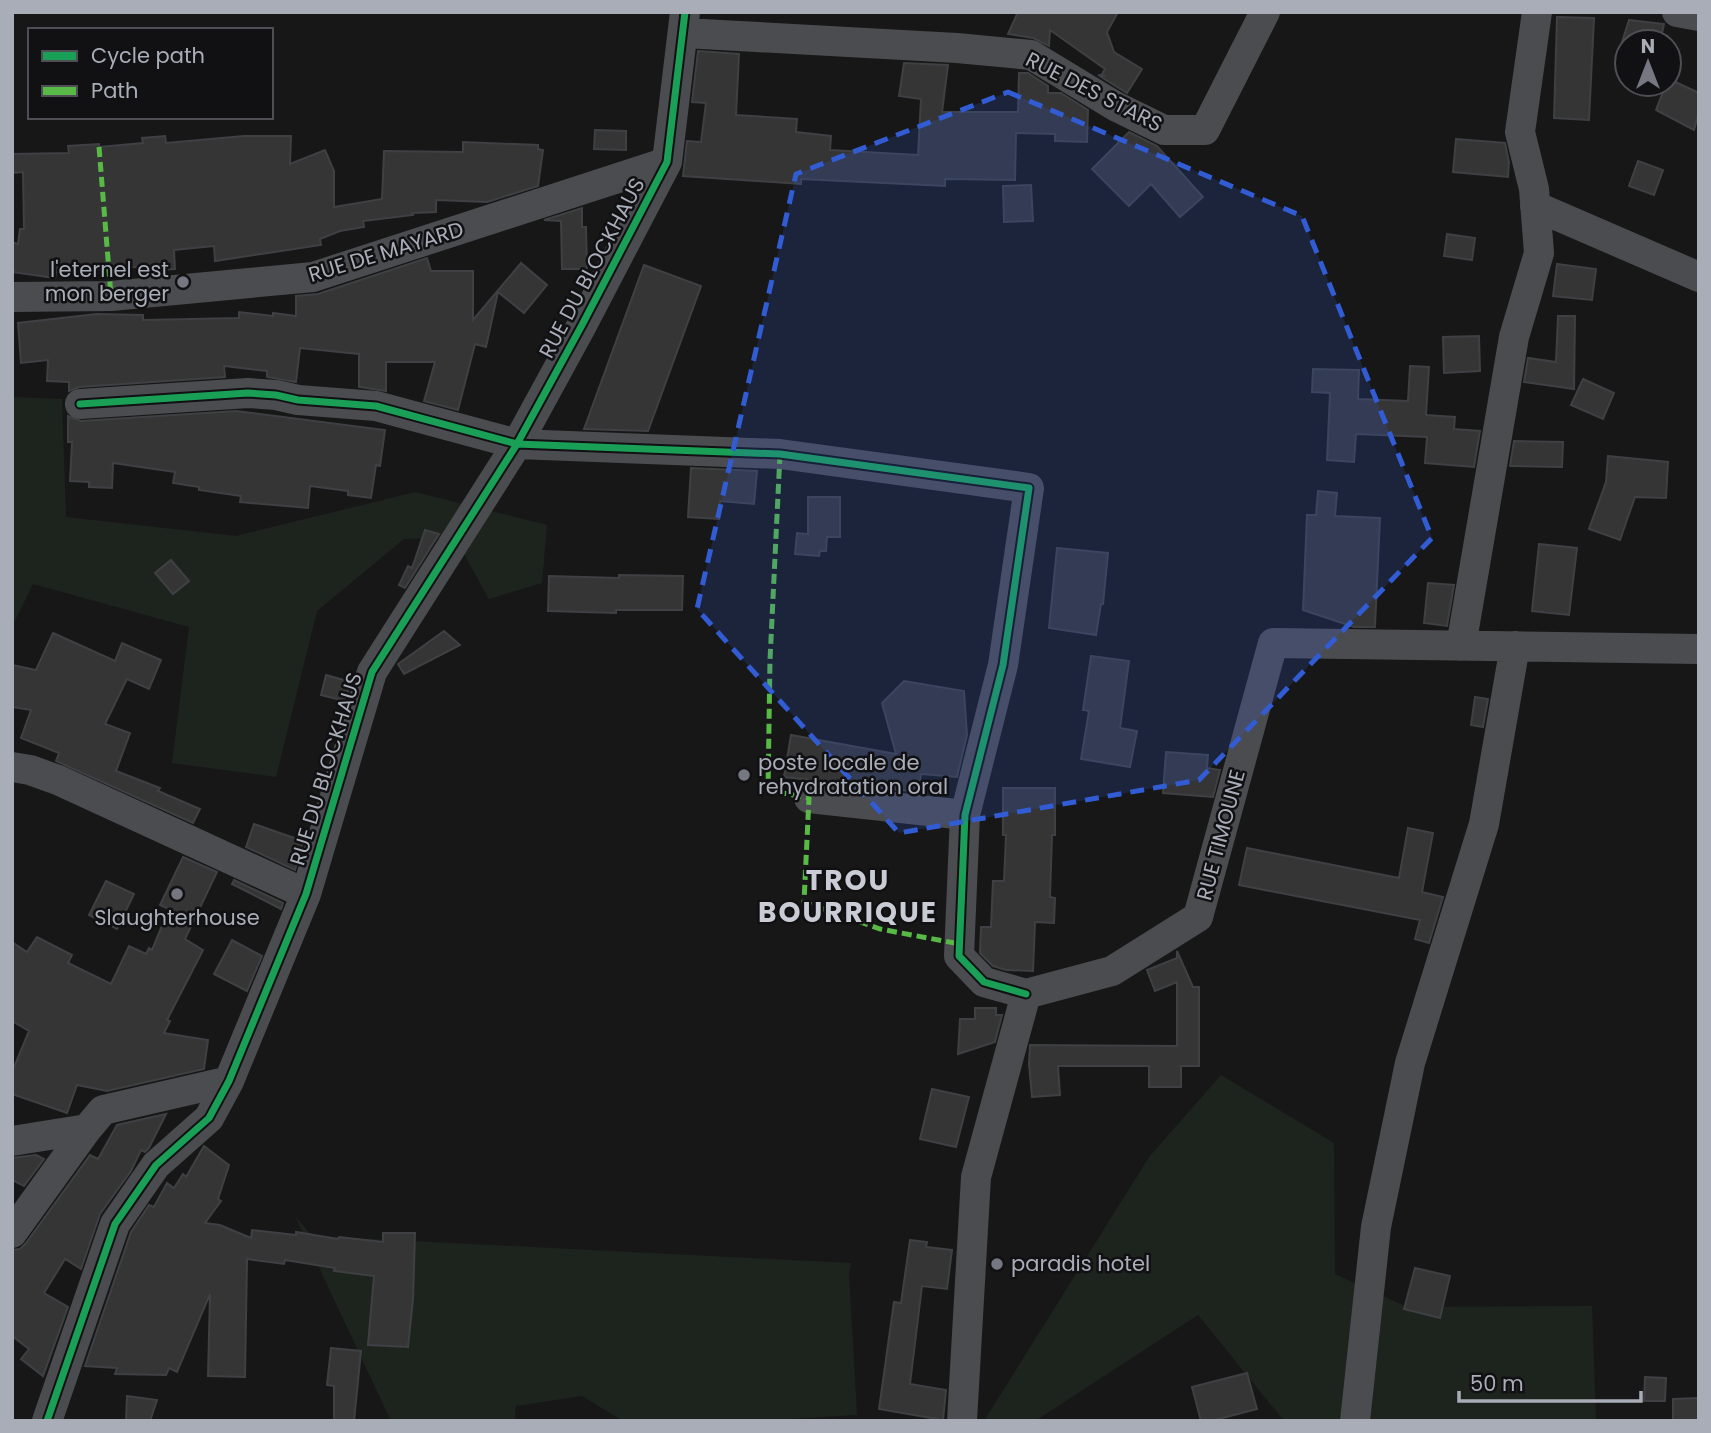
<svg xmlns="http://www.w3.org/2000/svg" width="1711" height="1433" font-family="Poppins,sans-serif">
	<rect width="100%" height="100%" fill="#171717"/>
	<path fill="#1d241e" d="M 12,397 L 62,399 L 66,517 L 236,536 L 415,492 L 547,525 L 542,583 L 489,599 L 455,538 L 404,539 L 317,611 L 276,777 L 172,763 L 189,627 L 33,584 L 12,627 Z
		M 1221,1075 L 1334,1143 L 1335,1274 L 1407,1307 L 1592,1306 L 1596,1421 L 1284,1421 L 1198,1315 L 1035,1421 L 984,1421 L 1149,1157 Z
		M 295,1216 L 312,1236 L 851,1263 L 849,1274 L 857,1415 L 753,1421 L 623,1421 L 582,1396 L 516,1406 L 515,1421 L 391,1421 Z"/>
	<path fill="#353536" stroke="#3f4043" stroke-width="2" d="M 1018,12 L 1118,12 L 1107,32 L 1114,52 L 1142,69 L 1127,93 L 1098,75 L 1105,76 L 1102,74 L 1105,69 L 1050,30 L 1049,46 L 1033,38 L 1008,34 Z
		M 1557,17 L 1594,18 L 1589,120 L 1554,118 Z
		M 1629,20 L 1664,24 L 1660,42 L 1622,42 Z
		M 698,51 L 739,54 L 736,115 L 797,119 L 796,132 L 831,136 L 830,150 L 918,155 L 921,99 L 899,96 L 904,63 L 948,65 L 942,112 L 1018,112 L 1019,73 L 1028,73 L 1048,86 L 1048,93 L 1061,93 L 1088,110 L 1087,142 L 1055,141 L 1055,134 L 1016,133 L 1015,180 L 945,179 L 945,186 L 801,179 L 801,184 L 683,176 L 687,141 L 701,142 L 706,103 L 692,102 Z
		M 1669,79 L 1699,93 L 1699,112 L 1694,130 L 1656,110 L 1666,84 L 1669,84 Z
		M 595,130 L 626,131 L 626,150 L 594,149 Z
		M 1129,132 L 1157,146 L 1203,197 L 1180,217 L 1151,184 L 1129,206 L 1092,169 Z
		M 165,136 L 166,143 L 244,136 L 291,136 L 290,164 L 325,150 L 334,171 L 334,207 L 382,199 L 384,151 L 463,152 L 463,142 L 538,145 L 538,149 L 543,150 L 538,186 L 487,202 L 436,200 L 436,212 L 412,213 L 413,215 L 363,221 L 364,227 L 340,231 L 320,239 L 321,245 L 215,261 L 214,246 L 174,250 L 175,269 L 154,270 L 153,266 L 56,272 L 55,278 L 12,272 L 12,242 L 18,244 L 20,229 L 24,229 L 23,172 L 12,173 L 12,154 L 69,153 L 68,146 L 99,144 L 99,147 L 143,143 L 142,138 Z
		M 1456,139 L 1505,143 L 1509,162 L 1508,177 L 1453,172 Z
		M 1638,161 L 1663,170 L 1654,195 L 1629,186 Z
		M 1031,185 L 1033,221 L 1004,222 L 1003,186 Z
		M 582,208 L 582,227 L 586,227 L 587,269 L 562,269 L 561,221 L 544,220 Z
		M 1447,234 L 1475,238 L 1472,260 L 1444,256 Z
		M 427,258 L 431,271 L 473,271 L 473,320 L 521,263 L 547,285 L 524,313 L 498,292 L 486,347 L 475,344 L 458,410 L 424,401 L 435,362 L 386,362 L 386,391 L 359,387 L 359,354 L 300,348 L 296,382 L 267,377 L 267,371 L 224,366 L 225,377 L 79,387 L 69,391 L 69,382 L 47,381 L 48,360 L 21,363 L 18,323 L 97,314 L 143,315 L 143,320 L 239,318 L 239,312 L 273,316 L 273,313 L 296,316 L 296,296 L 318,294 Z
		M 1557,264 L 1596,269 L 1592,300 L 1553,296 Z
		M 644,265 L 701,286 L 648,431 L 584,429 Z
		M 1558,316 L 1575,316 L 1574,389 L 1524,382 L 1528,358 L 1556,362 Z
		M 1479,336 L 1480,371 L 1444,373 L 1443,337 Z
		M 1410,366 L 1429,367 L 1426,415 L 1455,417 L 1454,429 L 1480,431 L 1474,467 L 1425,463 L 1427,437 L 1356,434 L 1354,462 L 1327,460 L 1330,393 L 1312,392 L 1313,369 L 1359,370 L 1358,399 L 1408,401 Z
		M 1583,379 L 1614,393 L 1603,419 L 1571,405 Z
		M 236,411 L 385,430 L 380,466 L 376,465 L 371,498 L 348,495 L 348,491 L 310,486 L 308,508 L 240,502 L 241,496 L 199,490 L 199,487 L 173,483 L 175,472 L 113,463 L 112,488 L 89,487 L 89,482 L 70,481 L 72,442 L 68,442 L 68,416 L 81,421 Z
		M 1514,441 L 1563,442 L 1562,467 L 1510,466 Z
		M 1608,456 L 1668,462 L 1666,498 L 1635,497 L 1620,540 L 1589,529 L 1606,482 Z
		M 691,468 L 757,471 L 754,504 L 720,501 L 719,519 L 688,517 Z
		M 1318,491 L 1337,493 L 1335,516 L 1380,518 L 1375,627 L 1354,627 L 1303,610 L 1307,515 L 1316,515 Z
		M 808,497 L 840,497 L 840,537 L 827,537 L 826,551 L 820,551 L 819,556 L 795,554 L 797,533 L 808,534 Z
		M 425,530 L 439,534 L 405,588 L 399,585 L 408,566 L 412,568 Z
		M 1539,544 L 1577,548 L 1569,615 L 1532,611 Z
		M 1057,548 L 1108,553 L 1103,604 L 1101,604 L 1096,635 L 1049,628 Z
		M 171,560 L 189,581 L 173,594 L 155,573 Z
		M 619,575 L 683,576 L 682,610 L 616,610 L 616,613 L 548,611 L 549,576 L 619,578 Z
		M 1428,583 L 1454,585 L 1447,626 L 1424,623 Z
		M 444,631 L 460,645 L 404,674 L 398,664 Z
		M 53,633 L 115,661 L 122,643 L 161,660 L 149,689 L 127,679 L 105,724 L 130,733 L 116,771 L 160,788 L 158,791 L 200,809 L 193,823 L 56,761 L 59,753 L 21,738 L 31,710 L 12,707 L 12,665 L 36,670 Z
		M 1091,656 L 1129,661 L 1120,728 L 1137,731 L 1130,767 L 1081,759 L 1089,711 L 1083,710 Z
		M 326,675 L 351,682 L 345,701 L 321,695 Z
		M 904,681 L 964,691 L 967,735 L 957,777 L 921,774 L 919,792 L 784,777 L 791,735 L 896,754 L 882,703 Z
		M 1475,697 L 1488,699 L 1483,727 L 1471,725 Z
		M 1166,752 L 1208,755 L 1207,768 L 1220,770 L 1213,797 L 1163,793 Z
		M 1003,788 L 1055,788 L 1055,835 L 1052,835 L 1050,897 L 1055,898 L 1054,923 L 1035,922 L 1033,971 L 1006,970 L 993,966 L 980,953 L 981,927 L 991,927 L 993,881 L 1004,881 L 1006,835 L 1003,835 Z
		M 254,824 L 303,841 L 295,870 L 246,847 Z
		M 1408,828 L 1433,833 L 1422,892 L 1443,897 L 1429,943 L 1415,939 L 1420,920 L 1239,885 L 1247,848 L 1399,878 Z
		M 183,857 L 217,872 L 185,939 L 203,950 L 167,1020 L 170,1021 L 164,1033 L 208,1040 L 204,1069 L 107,1091 L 77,1085 L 67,1113 L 12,1094 L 12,1072 L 29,1031 L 12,1021 L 12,942 L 27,952 L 37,937 L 72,955 L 68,963 L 111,984 L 129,946 L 146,954 L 149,948 L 152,950 L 169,909 L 160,905 Z
		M 234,880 L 283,903 L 281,909 L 232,884 Z
		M 106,881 L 134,894 L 117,929 L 89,915 Z
		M 232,940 L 262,956 L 247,991 L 214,974 Z
		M 1177,951 L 1193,987 L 1199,987 L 1199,1066 L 1181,1066 L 1181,1087 L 1149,1087 L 1149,1066 L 1058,1066 L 1060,1095 L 1032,1097 L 1029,1064 L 1030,1045 L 1177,1046 L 1177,982 L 1155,991 L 1147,970 L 1177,958 Z
		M 975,1008 L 996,1008 L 996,1015 L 1002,1015 L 995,1042 L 958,1054 L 960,1019 L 975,1019 Z
		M 932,1089 L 969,1097 L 956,1147 L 920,1139 Z
		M 166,1114 L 149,1148 L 145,1152 L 141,1150 L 131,1171 L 100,1214 L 81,1269 L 65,1259 L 44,1293 L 68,1307 L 43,1376 L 21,1359 L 29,1349 L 12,1336 L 12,1250 L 20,1249 L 26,1243 L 90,1155 L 98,1159 L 117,1125 Z
		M 204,1146 L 229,1165 L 218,1199 L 221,1201 L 205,1223 L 220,1225 L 251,1238 L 252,1230 L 296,1235 L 296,1232 L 338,1239 L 339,1237 L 383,1242 L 383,1233 L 415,1233 L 413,1299 L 408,1347 L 368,1345 L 374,1276 L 334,1271 L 335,1268 L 285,1260 L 284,1264 L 247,1259 L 245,1377 L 208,1376 L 210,1294 L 177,1372 L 169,1368 L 166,1375 L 115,1374 L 117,1368 L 85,1366 L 131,1232 L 149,1205 L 154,1207 L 167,1183 L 174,1188 L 183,1174 L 186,1177 Z
		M 36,1155 L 44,1159 L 24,1186 L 12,1180 L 12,1158 Z
		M 910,1240 L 927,1242 L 926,1247 L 952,1250 L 947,1289 L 922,1286 L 910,1384 L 946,1390 L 943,1420 L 879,1409 L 894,1302 L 901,1303 Z
		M 1415,1268 L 1450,1276 L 1440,1318 L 1404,1309 Z
		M 331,1348 L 361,1351 L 354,1421 L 334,1421 L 334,1386 L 327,1385 Z
		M 1247,1373 L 1257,1409 L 1211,1421 L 1201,1421 L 1192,1387 Z
		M 1645,1377 L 1666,1378 L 1665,1401 L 1644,1401 Z
		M 127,1396 L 157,1400 L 150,1421 L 126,1421 Z
		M 1699,1398 L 1699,1421 L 1673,1421 L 1673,1399 Z"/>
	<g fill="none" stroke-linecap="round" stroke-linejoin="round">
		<path stroke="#4b4c50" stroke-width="30" d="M 1677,12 L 1699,16
			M 684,33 L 957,48 L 1031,55 L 1115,106 L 1164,130 L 1205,130 L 1265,12
			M 1535,206 L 1699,277
			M 12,297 L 111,296 L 313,277 L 667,162
			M 80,404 L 248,393 L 276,395 L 298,400 L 376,406 L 517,444 L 780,454 L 1029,488 L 1003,665 L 965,815 L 959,956 L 984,982 L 1026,994
			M 1461,646 L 1514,337 L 1539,253 L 1534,189 L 1520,132 L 1537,12
			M 12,767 L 30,770 L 58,780 L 306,894
			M 809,798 L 965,815
			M 12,1141 L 87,1129 L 103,1110 L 229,1081
			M 12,1233 L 87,1129
			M 47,1421 L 115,1224 L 156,1165 L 209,1118 L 229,1081 L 306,894 L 372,672 L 517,444 L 582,325 L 667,162 L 685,12
			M 962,1421 L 976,1177 L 1026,994 L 1112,971 L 1198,917 L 1273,643 L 1699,649
			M 1355,1421 L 1376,1227 L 1410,1063 L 1484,824 L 1515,646"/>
		<path stroke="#58b947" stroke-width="5" stroke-dasharray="10 5" stroke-linecap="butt" d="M 99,147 L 111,296
			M 780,454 L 770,660 L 768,790 L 809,798 L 804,902 L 880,929 L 960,944"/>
		<defs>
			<path id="cycleway" d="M 80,404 L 248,393 L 276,395 L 298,400 L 376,406 L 517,444 L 780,454 L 1029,488 L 1003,665 L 965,815 L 959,956 L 984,982 L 1026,994
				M 47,1421 L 115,1224 L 156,1165 L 209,1118 L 229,1081 L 306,894 L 372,672 L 517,444 L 582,325 L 667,162 L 685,12"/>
		</defs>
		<use href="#cycleway" stroke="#111113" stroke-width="11"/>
		<use href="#cycleway" stroke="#1a9f57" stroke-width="7"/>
	</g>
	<path fill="#325cd3" fill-opacity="0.2" stroke="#325cd3" stroke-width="5" stroke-dasharray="14 9" stroke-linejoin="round" d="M 1008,92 L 1302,216 L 1432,538 L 1199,780 L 899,833 L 697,609 L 796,174 Z"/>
	<g fill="#757880" stroke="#111113" stroke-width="2.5">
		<circle cx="183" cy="282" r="7"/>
		<circle cx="744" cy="775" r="7"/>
		<circle cx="177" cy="894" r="7"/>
		<circle cx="997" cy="1264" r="7"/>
	</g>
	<g text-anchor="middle" stroke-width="5" stroke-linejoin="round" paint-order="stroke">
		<g font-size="21" fill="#a8adb8" stroke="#111113">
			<text transform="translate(1094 92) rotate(27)" y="7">RUE DES STARS</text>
			<text transform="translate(386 252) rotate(-17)" y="7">RUE DE MAYARD</text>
			<text transform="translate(592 268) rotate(-62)" y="7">RUE DU BLOCKHAUS</text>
			<text transform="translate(326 769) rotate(-73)" y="7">RUE DU BLOCKHAUS</text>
			<text transform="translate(1221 835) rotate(-75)" y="7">RUE TIMOUNE</text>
		</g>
		<g font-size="21" fill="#a8adb8" stroke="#111113" text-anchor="start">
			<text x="169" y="277" text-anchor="end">l'eternel est<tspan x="169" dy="24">mon berger</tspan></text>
			<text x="758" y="770">poste locale de<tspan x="758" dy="24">rehydratation oral</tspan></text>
			<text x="177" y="925" text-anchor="middle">Slaughterhouse</text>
			<text x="1011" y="1271">paradis hotel</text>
		</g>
		<g font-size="28" font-weight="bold" letter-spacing="2" fill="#c9ccd4" stroke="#111113">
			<text x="848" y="890">TROU<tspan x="848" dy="32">BOURRIQUE</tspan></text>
		</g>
	</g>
	<rect width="1711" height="1433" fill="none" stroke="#a8adb8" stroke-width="28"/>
	<rect x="28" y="28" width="245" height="91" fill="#111113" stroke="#4d4f55" stroke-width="2"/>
	<rect x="42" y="51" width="35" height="10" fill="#1a9f57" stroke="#4d4f55" stroke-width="2"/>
	<text x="91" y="63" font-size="21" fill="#a8adb8">Cycle path</text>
	<rect x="42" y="86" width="35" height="10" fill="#58b947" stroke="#4d4f55" stroke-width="2"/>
	<text x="91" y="98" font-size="21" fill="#a8adb8">Path</text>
	<g transform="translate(1648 63)"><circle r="33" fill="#111113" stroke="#4d4f55" stroke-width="2"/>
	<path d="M0-5L12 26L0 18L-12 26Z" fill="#757880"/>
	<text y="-10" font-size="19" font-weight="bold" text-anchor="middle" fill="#a8adb8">N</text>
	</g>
	<path d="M1459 1391v10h182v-10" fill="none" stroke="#a8adb8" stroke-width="3.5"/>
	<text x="1470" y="1391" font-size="21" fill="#a8adb8" stroke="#111113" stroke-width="5" paint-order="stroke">50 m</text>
</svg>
